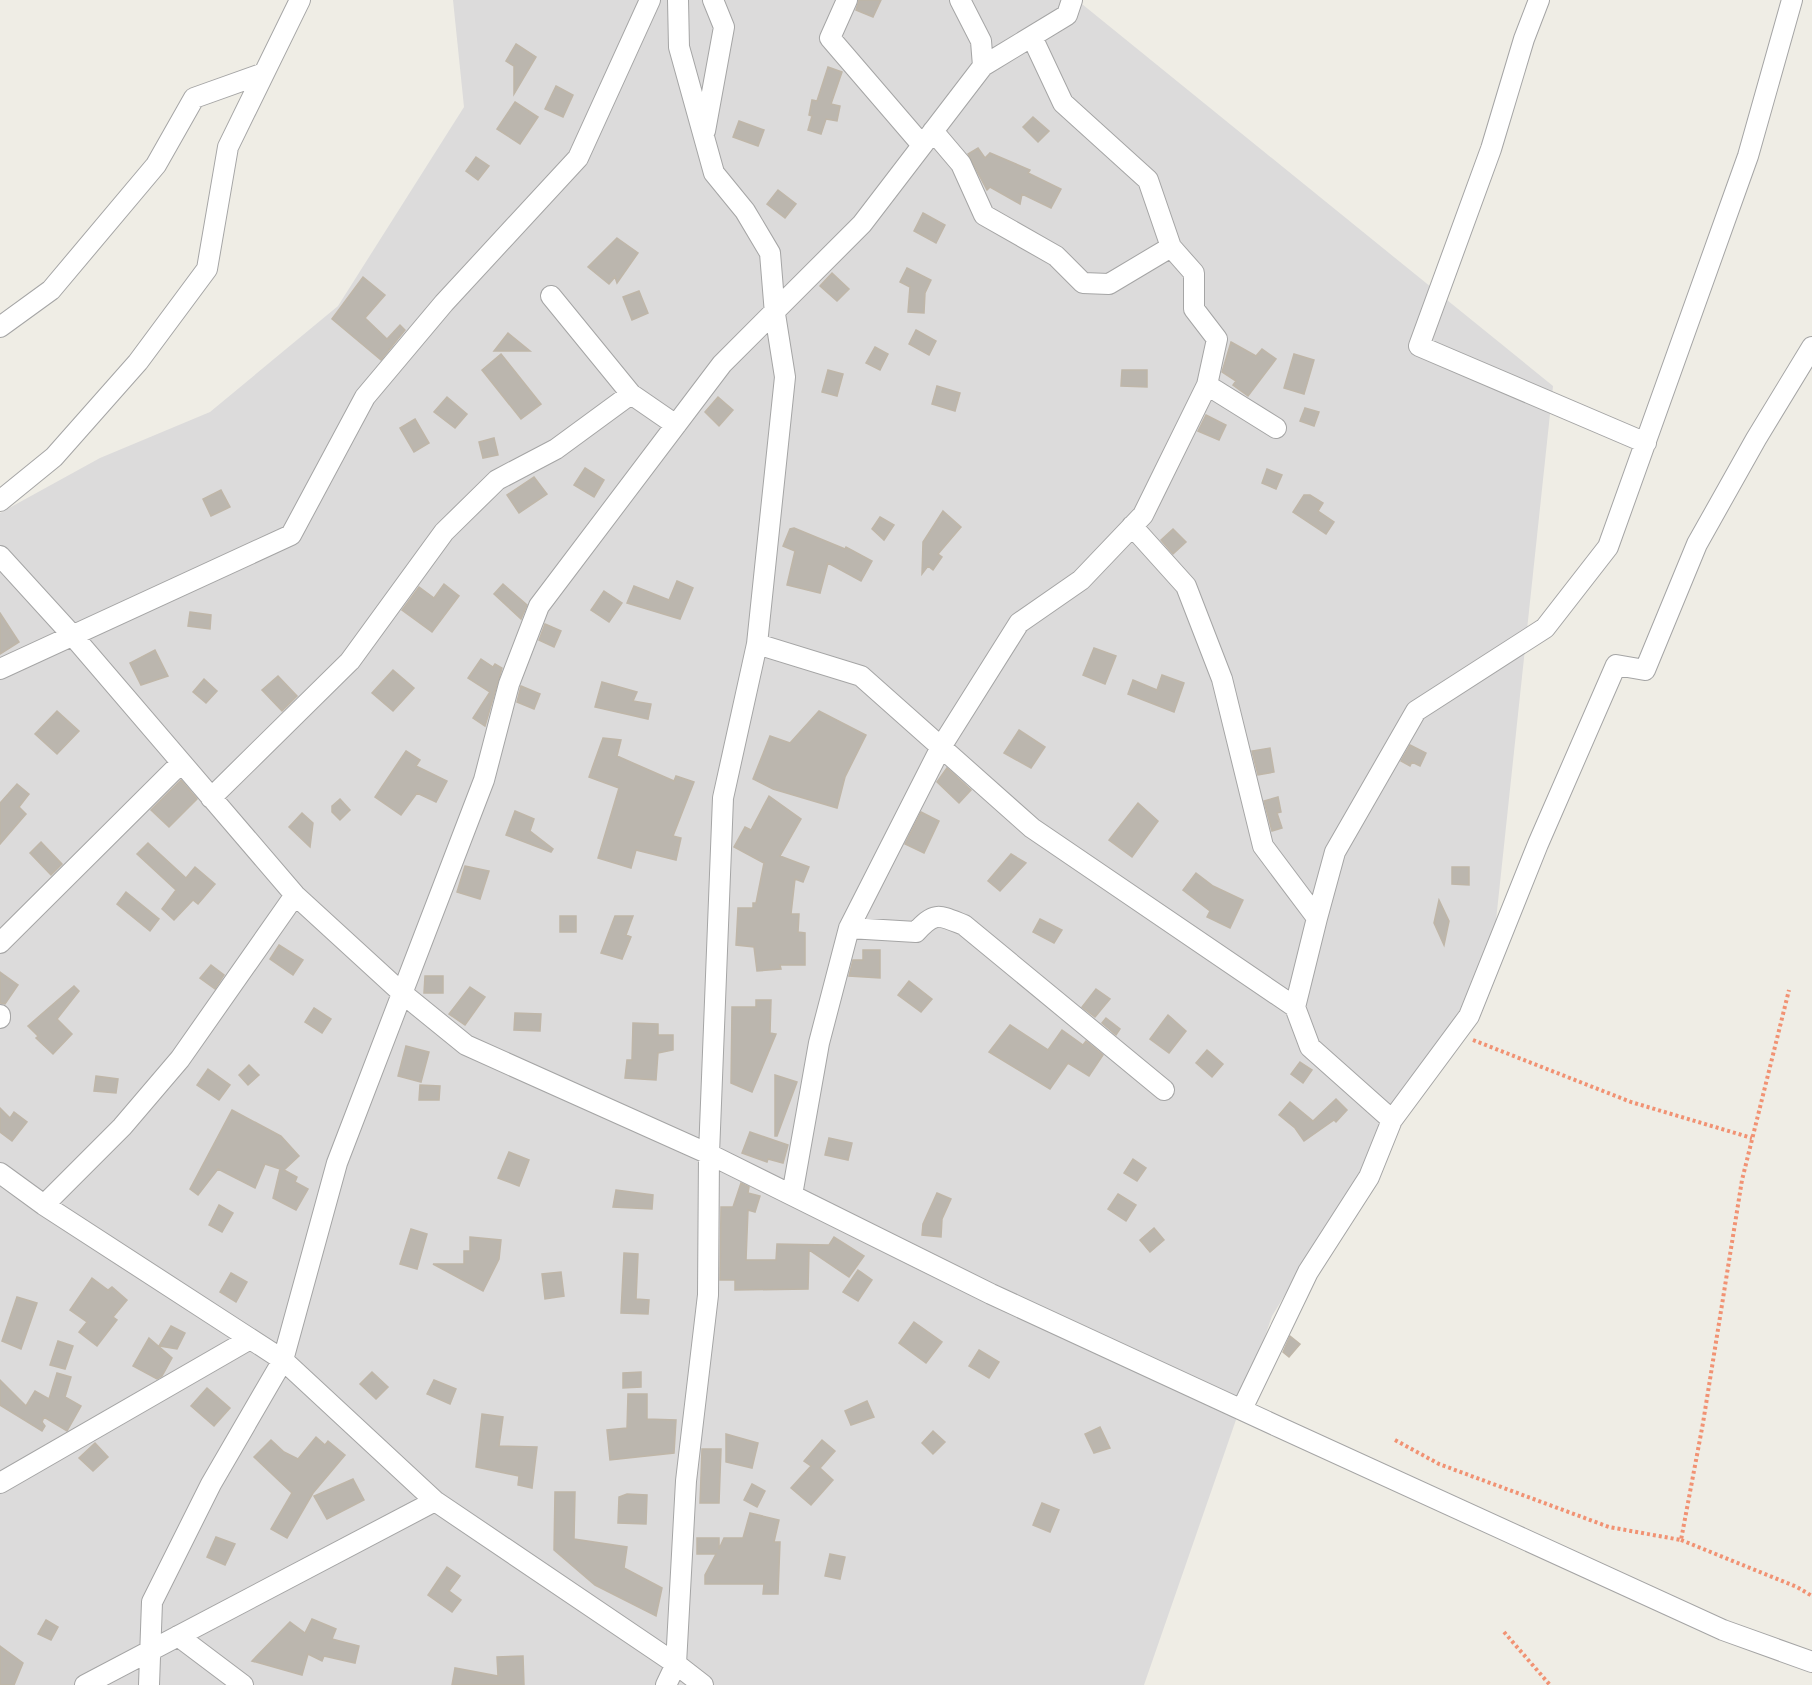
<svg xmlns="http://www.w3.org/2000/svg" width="1812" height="1685" font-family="'Varela Round',sans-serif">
	<rect width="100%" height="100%" fill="#efede5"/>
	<path fill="#dcdbdb" d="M 453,0 L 1077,0 L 1553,386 L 1492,958 L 1272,1316 L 1144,1685 L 0,1685 L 0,513 L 100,458 L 210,412 L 338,306 L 464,107 Z"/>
	<path fill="#bbb6ae" stroke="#bfb6a8" stroke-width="1.5" d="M 859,0 L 881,0 L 873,17 L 856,10 Z
		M 516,44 L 536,57 L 514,94 L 514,66 L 506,61 Z
		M 828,67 L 842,72 L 831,104 L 840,106 L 837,121 L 826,119 L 821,134 L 808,130 L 812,116 L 809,115 L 812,100 L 817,101 Z
		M 556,86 L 573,95 L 563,117 L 545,109 Z
		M 515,102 L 538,117 L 520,144 L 497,129 Z
		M 1033,117 L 1049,131 L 1038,142 L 1023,127 Z
		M 739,121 L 764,130 L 758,146 L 733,137 Z
		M 978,148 L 985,158 L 990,153 L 1030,170 L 1028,173 L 1061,189 L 1051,208 L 1022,194 L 1020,204 L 990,187 L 987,190 L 968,154 Z
		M 476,157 L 489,166 L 478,180 L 466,171 Z
		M 778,190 L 796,204 L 785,218 L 767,204 Z
		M 923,213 L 945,225 L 936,243 L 914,231 Z
		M 617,238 L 638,253 L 617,283 L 615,277 L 609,284 L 588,267 Z
		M 907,268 L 931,280 L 925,293 L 924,313 L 908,312 L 910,287 L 900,282 Z
		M 832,273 L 849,289 L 837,301 L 820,286 Z
		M 363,277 L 385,295 L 365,318 L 387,339 L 400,325 L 405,330 L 381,360 L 332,319 Z
		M 639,291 L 648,313 L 632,320 L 623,297 Z
		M 916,330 L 936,341 L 929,355 L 909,344 Z
		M 508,333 L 530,351 L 494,351 Z
		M 1231,342 L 1256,356 L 1262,349 L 1276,359 L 1248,396 L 1233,385 L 1236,381 L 1222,372 Z
		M 875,347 L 888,354 L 880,370 L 866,363 Z
		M 501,354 L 541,404 L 521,419 L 482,370 Z
		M 1294,354 L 1314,360 L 1304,394 L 1284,388 Z
		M 828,370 L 843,374 L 837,396 L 822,392 Z
		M 1122,370 L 1147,370 L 1147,387 L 1121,386 Z
		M 937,386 L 960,393 L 955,411 L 932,404 Z
		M 447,397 L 467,414 L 455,428 L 434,412 Z
		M 718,397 L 733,410 L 719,426 L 705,412 Z
		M 1305,408 L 1319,412 L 1314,426 L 1300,421 Z
		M 1206,415 L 1226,425 L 1219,440 L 1198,431 Z
		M 415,419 L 429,443 L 414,452 L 400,428 Z
		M 494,438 L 498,455 L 483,458 L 479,442 Z
		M 585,468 L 604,480 L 594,497 L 574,485 Z
		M 1267,469 L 1282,475 L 1276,489 L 1262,483 Z
		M 534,477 L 547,494 L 519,513 L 507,495 Z
		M 221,490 L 230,507 L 211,516 L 203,499 Z
		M 1304,495 L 1310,495 L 1323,503 L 1318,511 L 1334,522 L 1326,534 L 1293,512 Z
		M 943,511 L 961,527 L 938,554 L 942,557 L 933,570 L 928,566 L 922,574 L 923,542 Z
		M 880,517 L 894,525 L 884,540 L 872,529 Z
		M 794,528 L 845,549 L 846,547 L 872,561 L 861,581 L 828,563 L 820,593 L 787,585 L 795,551 L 783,546 L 790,529 Z
		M 1173,529 L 1186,542 L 1173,554 L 1161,540 Z
		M 677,581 L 693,588 L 680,619 L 627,603 L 634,586 L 669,600 Z
		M 444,584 L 459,596 L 432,632 L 402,610 L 419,587 L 434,598 Z
		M 503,584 L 527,605 L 521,619 L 494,594 Z
		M 604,591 L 622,603 L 609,622 L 591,610 Z
		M 190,612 L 211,615 L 210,629 L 188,626 Z
		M 0,613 L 19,642 L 0,654 Z
		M 545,624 L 561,631 L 554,647 L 539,640 Z
		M 1094,648 L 1116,656 L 1105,684 L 1083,675 Z
		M 155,650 L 168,676 L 141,685 L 130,663 Z
		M 481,659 L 493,667 L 495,664 L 502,668 L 485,726 L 473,718 L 490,692 L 468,678 Z
		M 393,670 L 414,688 L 393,711 L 372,693 Z
		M 1162,675 L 1184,683 L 1174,712 L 1128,694 L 1133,680 L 1157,690 Z
		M 278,676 L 297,696 L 282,711 L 262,690 Z
		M 204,679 L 217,691 L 206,703 L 193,692 Z
		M 602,682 L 637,692 L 633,701 L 651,704 L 648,719 L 595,707 Z
		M 521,686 L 540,694 L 534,709 L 517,702 Z
		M 57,711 L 79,731 L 57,754 L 35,734 Z
		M 819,711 L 866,735 L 845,777 L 837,808 L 773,789 L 753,779 L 770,736 L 790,743 Z
		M 1019,730 L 1045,747 L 1031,768 L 1004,753 Z
		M 603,738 L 621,740 L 617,756 L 674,781 L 676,776 L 694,782 L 673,836 L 681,838 L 676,860 L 636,850 L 631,868 L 598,858 L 619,788 L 589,777 Z
		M 1410,745 L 1426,753 L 1420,766 L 1412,762 L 1410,766 L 1401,761 Z
		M 1270,748 L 1274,772 L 1258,775 L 1252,751 Z
		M 406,751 L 420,760 L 416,766 L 447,781 L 436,802 L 417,793 L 401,815 L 375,797 Z
		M 947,768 L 971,790 L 959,803 L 937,782 Z
		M 181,780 L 197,799 L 169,827 L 151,810 Z
		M 17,784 L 29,794 L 19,807 L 26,814 L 0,844 L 0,803 Z
		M 769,796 L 801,819 L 780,856 L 809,867 L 803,882 L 795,879 L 791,914 L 799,914 L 798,932 L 805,933 L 805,965 L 780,965 L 781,969 L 757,971 L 754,947 L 736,945 L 738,908 L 753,908 L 753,903 L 756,903 L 764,863 L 734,847 L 745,827 L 751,830 Z
		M 1278,797 L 1281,812 L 1277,813 L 1282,828 L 1272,831 L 1264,801 Z
		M 340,799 L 350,810 L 340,820 L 332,812 L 332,806 Z
		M 1138,803 L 1158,821 L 1132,857 L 1109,840 Z
		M 515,811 L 534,819 L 530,831 L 553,849 L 551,852 L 506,835 Z
		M 921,812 L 939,821 L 924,853 L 905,844 Z
		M 302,813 L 313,823 L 310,847 L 289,827 Z
		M 41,842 L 62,864 L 51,875 L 30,853 Z
		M 148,843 L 186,878 L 195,867 L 215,884 L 198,904 L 193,900 L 174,920 L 162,909 L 176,890 L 137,854 Z
		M 1011,854 L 1026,863 L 1000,891 L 988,881 Z
		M 465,866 L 489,871 L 480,899 L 457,892 Z
		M 1452,867 L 1469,867 L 1469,885 L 1452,884 Z
		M 1196,873 L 1213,886 L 1243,900 L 1230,928 L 1207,917 L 1210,911 L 1183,890 Z
		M 126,892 L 159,919 L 150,931 L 117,904 Z
		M 1439,900 L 1449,921 L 1444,945 L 1434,923 Z
		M 560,916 L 576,916 L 576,932 L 560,932 Z
		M 615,916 L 633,916 L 626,935 L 631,937 L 622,959 L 601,953 Z
		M 1040,919 L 1062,930 L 1054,943 L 1033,932 Z
		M 279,945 L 303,960 L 293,975 L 270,959 Z
		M 863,950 L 880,950 L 880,978 L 849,976 L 853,960 L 863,960 Z
		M 211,965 L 224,975 L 215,989 L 200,978 Z
		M 0,972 L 18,985 L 5,1004 L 0,1003 Z
		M 425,976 L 443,976 L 443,993 L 424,993 Z
		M 909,981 L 932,999 L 921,1012 L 898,995 Z
		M 74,986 L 79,991 L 57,1019 L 72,1034 L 53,1054 L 36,1038 L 38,1036 L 28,1026 Z
		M 470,987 L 485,997 L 465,1025 L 449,1014 Z
		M 1096,989 L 1110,999 L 1095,1017 L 1082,1007 Z
		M 756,1000 L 771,1000 L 770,1033 L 776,1034 L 752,1092 L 731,1083 L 732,1007 L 756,1007 Z
		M 314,1008 L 331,1019 L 322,1033 L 305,1022 Z
		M 515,1013 L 541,1014 L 540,1031 L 514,1030 Z
		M 1168,1015 L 1186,1031 L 1169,1053 L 1150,1039 Z
		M 1106,1018 L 1120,1029 L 1116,1035 L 1102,1023 Z
		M 633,1023 L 658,1024 L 658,1035 L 673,1035 L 673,1050 L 658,1053 L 656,1080 L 625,1078 L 627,1060 L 632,1060 Z
		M 1010,1025 L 1048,1050 L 1062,1030 L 1083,1045 L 1086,1041 L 1103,1055 L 1089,1076 L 1068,1063 L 1050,1089 L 989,1052 Z
		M 406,1046 L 429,1052 L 421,1082 L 398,1076 Z
		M 1207,1050 L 1223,1064 L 1212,1077 L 1196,1063 Z
		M 1300,1062 L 1312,1070 L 1303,1083 L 1291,1074 Z
		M 249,1065 L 259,1075 L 248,1085 L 239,1075 Z
		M 208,1069 L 230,1085 L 219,1100 L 197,1085 Z
		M 775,1075 L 797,1082 L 777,1136 L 775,1136 Z
		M 96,1076 L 118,1079 L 116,1093 L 94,1091 Z
		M 420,1085 L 440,1086 L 439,1100 L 419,1100 Z
		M 1336,1099 L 1347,1110 L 1336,1122 L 1334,1120 L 1304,1141 L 1295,1128 L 1279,1115 L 1290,1102 L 1313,1121 Z
		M 0,1108 L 10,1118 L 14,1112 L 27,1122 L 12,1141 L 0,1132 Z
		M 232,1110 L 281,1136 L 299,1156 L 284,1170 L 297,1177 L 295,1182 L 308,1189 L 296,1210 L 273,1198 L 280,1169 L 265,1164 L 255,1188 L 218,1169 L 198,1195 L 190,1189 Z
		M 750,1132 L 788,1145 L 783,1163 L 768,1159 L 767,1162 L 742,1153 Z
		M 829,1138 L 852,1143 L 848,1160 L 825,1155 Z
		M 509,1152 L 529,1160 L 519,1186 L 498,1178 Z
		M 1133,1159 L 1146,1168 L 1137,1181 L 1124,1173 Z
		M 741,1183 L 749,1187 L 748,1193 L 760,1196 L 755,1212 L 748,1210 L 746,1260 L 776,1260 L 777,1244 L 829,1245 L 834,1237 L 864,1256 L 849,1277 L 809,1250 L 808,1289 L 735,1290 L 735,1280 L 720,1280 L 721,1207 L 733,1207 Z
		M 616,1190 L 653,1195 L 652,1209 L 613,1207 Z
		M 937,1193 L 951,1199 L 942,1219 L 941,1237 L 922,1235 L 923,1224 Z
		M 1118,1194 L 1136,1205 L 1126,1221 L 1108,1209 Z
		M 219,1205 L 233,1213 L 222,1232 L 209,1225 Z
		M 1154,1228 L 1164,1240 L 1150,1252 L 1140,1240 Z
		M 411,1229 L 427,1234 L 417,1269 L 400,1264 Z
		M 470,1237 L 501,1240 L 499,1259 L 483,1291 L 433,1264 L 464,1264 L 464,1251 L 470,1251 Z
		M 624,1253 L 638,1254 L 636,1299 L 649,1300 L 648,1314 L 621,1313 Z
		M 858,1270 L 872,1280 L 858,1301 L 843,1292 Z
		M 561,1272 L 564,1296 L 545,1299 L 542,1274 Z
		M 231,1273 L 247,1282 L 236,1302 L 220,1292 Z
		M 92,1278 L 108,1290 L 112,1287 L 127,1300 L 113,1317 L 117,1320 L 97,1346 L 79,1332 L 87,1322 L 70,1310 Z
		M 17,1297 L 37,1303 L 21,1349 L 2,1341 Z
		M 914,1322 L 942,1342 L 926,1363 L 899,1343 Z
		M 171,1326 L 185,1333 L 177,1349 L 159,1346 Z
		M 1290,1336 L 1300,1344 L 1289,1357 L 1283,1352 Z
		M 149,1338 L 172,1358 L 162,1376 L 157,1379 L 133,1366 Z
		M 58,1341 L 73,1346 L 65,1369 L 50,1365 Z
		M 979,1350 L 999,1362 L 989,1378 L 969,1366 Z
		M 372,1372 L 388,1387 L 376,1399 L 360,1384 Z
		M 641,1372 L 641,1387 L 623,1388 L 623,1373 Z
		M 57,1373 L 71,1377 L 65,1397 L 81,1406 L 67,1431 L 44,1417 L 42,1422 L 45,1426 L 42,1431 L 0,1405 L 0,1380 L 26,1406 L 35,1391 L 49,1399 Z
		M 434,1380 L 456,1389 L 450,1404 L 427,1394 Z
		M 207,1388 L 230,1408 L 214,1426 L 191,1406 Z
		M 628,1394 L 647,1394 L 647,1419 L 676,1420 L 674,1453 L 610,1460 L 607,1430 L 627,1428 Z
		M 867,1401 L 874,1417 L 851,1425 L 845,1411 Z
		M 482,1414 L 503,1417 L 499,1446 L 537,1447 L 532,1488 L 518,1485 L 519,1476 L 476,1467 Z
		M 1100,1427 L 1110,1448 L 1094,1453 L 1085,1434 Z
		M 933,1431 L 945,1442 L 933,1454 L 922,1443 Z
		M 726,1434 L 758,1443 L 752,1468 L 726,1462 Z
		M 316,1437 L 325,1445 L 328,1441 L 345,1455 L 313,1493 L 287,1538 L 271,1529 L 292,1493 L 254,1457 L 271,1440 L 284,1452 L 298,1459 Z
		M 822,1440 L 835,1451 L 820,1468 L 833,1480 L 811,1505 L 791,1488 L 811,1466 L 804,1461 Z
		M 95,1443 L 108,1457 L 93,1471 L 79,1458 Z
		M 702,1449 L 721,1449 L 719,1503 L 700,1503 Z
		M 353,1479 L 364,1500 L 327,1519 L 314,1496 Z
		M 752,1484 L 765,1491 L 757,1507 L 744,1500 Z
		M 555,1492 L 575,1492 L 574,1539 L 627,1547 L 624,1568 L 662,1588 L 656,1616 L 595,1585 L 554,1550 Z
		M 627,1494 L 647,1495 L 646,1524 L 618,1523 L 619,1497 Z
		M 1042,1503 L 1059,1510 L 1050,1532 L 1033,1525 Z
		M 750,1513 L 779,1520 L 774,1542 L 780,1542 L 778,1594 L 763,1594 L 764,1584 L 705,1584 L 705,1575 L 716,1554 L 697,1554 L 697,1538 L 719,1538 L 719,1549 L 724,1538 L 743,1538 Z
		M 216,1537 L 235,1544 L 225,1565 L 207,1557 Z
		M 830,1554 L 845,1557 L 840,1579 L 825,1576 Z
		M 447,1567 L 460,1576 L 449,1591 L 461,1600 L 452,1612 L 428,1595 Z
		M 312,1619 L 336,1629 L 332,1639 L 359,1646 L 355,1663 L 324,1656 L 322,1661 L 308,1654 L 302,1675 L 252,1661 L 290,1622 L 305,1633 Z
		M 46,1620 L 58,1627 L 51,1640 L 38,1634 Z
		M 0,1646 L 23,1663 L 14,1685 L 0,1685 Z
		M 523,1656 L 524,1685 L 452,1685 L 455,1668 L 498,1676 L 497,1657 Z"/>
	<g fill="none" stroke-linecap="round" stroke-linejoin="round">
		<defs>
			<path id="street" d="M 847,0 L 830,38 L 922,145
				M 1539,0 L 1524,39 L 1491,149 L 1419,346 L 1646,443
				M 983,66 L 1067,15 L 1072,0
				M 705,131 L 724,27 L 713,0
				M 933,131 L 961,164 L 984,215 L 1056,256 L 1083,283 L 1109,284 L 1171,247 L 1148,180 L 1063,103 L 1032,37
				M 1171,247 L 1194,273 L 1194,309 L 1217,339 L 1207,385 L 1276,428
				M 551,296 L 631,394 L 676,425
				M 0,327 L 51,290 L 156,165 L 194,98 L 264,73
				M 0,501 L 54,457 L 138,362 L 207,269 L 228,147 L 300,0
				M 1132,526 L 1186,586 L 1222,679 L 1263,846 L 1317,918 L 1295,1007 L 1310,1047 L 1392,1120
				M 0,556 L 73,636 L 295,895 L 402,993 L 466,1045 L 709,1154 L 991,1294 L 1281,1428 L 1723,1630 L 1812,1662
				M 757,644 L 861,676 L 1032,828 L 1295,1007
				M 0,669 L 291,535 L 365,397 L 444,303 L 578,158 L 650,0
				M 211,798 L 350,661 L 444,532 L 497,480 L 556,449 L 631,394
				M 1317,918 L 1335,852 L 1416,711 L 1545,628 L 1608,547 L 1748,156 L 1792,0
				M 849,928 L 916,932 C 935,911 939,915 964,925 L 1164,1090
				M 0,943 L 181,763
				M 0,1015 L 0,1018
				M 0,1173 L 44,1205 L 283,1360 L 435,1501 L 676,1664 L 703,1685
				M 792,1195 L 819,1043 L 849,928 L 941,747 L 1019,623 L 1081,580 L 1143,515 L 1207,385
				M 44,1205 L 122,1127 L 180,1059 L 295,895
				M 1242,1409 L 1308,1272 L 1369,1177 L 1392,1120 L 1469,1016 L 1538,844 L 1616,665 L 1645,670 L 1697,544 L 1756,439 L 1812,347
				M 0,1483 L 250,1339
				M 178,1636 L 243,1685
				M 85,1685 L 435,1501
				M 149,1685 L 152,1602 L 211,1484 L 283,1360 L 337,1163 L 484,780 L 509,684 L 539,606 L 722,364 L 862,224 L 983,66 L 981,41 L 960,0
				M 666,1685 L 676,1664 L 686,1481 L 708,1295 L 709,1154 L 723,798 L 757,644 L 785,377 L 775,314 L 770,253 L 745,211 L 714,173 L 679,47 L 678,0"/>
		</defs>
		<use href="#street" stroke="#a5a5a5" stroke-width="22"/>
		<path stroke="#f19273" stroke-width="4" stroke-dasharray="3 3" stroke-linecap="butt" d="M 1473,1040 L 1631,1102 L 1752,1138
			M 1395,1440 L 1439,1464 L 1609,1527 L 1681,1540 L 1703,1423 L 1742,1180 L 1789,990
			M 1681,1540 L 1797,1587 L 1812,1596
			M 1504,1632 L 1550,1685"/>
		<use href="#street" stroke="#fff" stroke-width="20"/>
	</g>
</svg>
